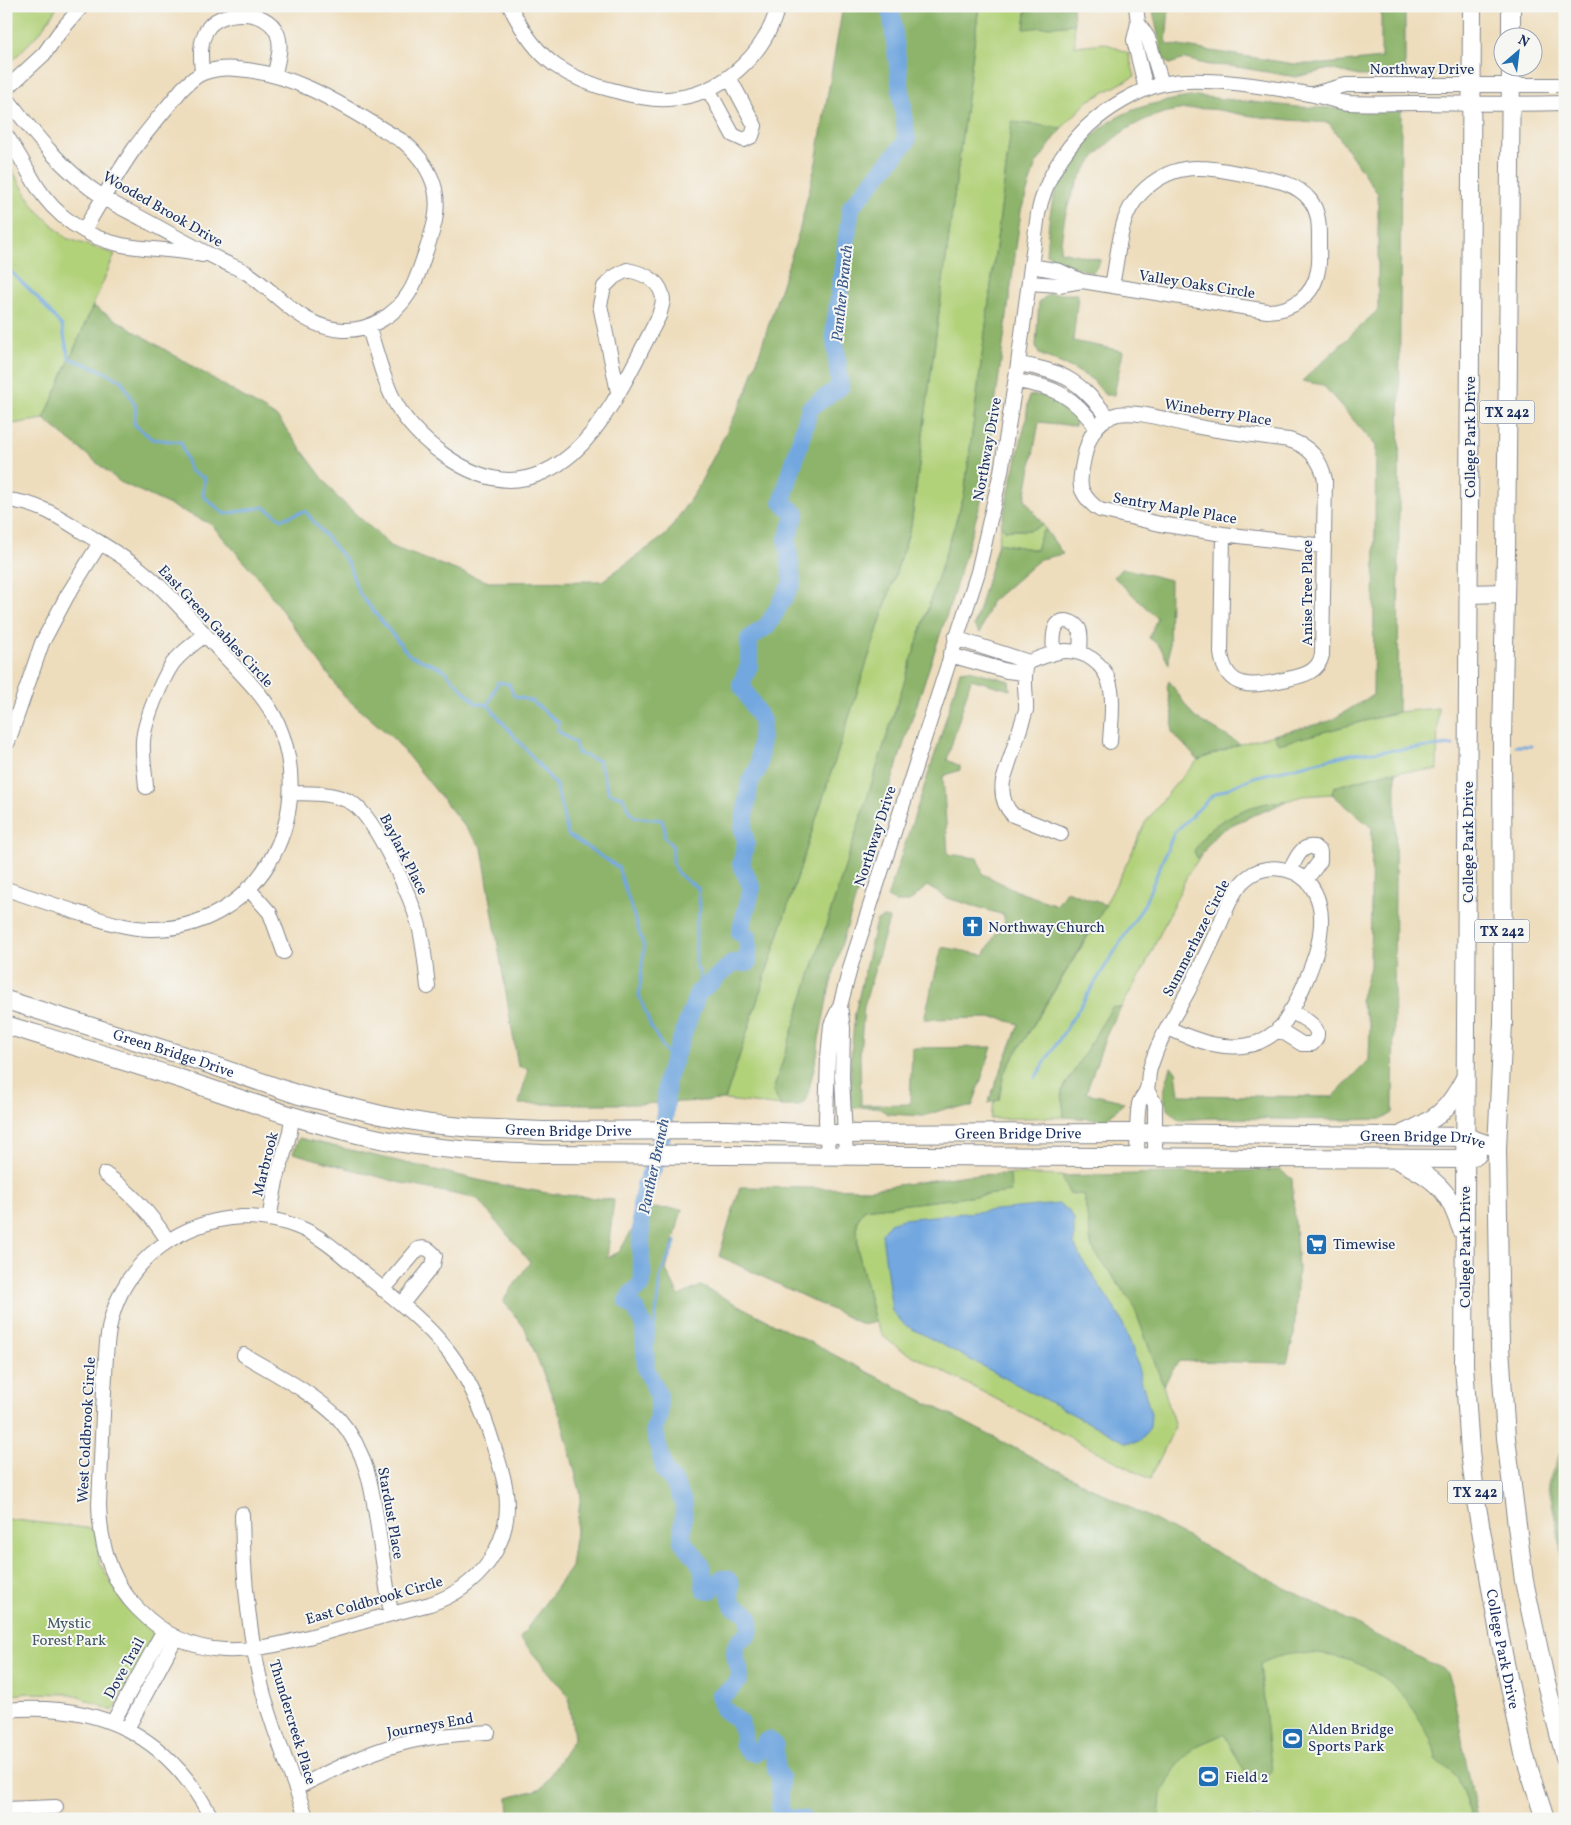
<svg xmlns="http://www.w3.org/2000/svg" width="1571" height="1825" font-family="Vollkorn,serif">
	<rect width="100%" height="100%" fill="#f6f6f2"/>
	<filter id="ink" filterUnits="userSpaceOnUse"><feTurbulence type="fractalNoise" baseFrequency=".02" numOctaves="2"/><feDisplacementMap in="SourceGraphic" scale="10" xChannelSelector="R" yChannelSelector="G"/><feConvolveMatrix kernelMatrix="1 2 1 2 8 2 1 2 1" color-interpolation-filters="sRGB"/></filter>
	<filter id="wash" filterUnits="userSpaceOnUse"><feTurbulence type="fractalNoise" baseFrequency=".0096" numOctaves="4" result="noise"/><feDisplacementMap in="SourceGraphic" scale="20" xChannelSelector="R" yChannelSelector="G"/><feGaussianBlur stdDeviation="1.12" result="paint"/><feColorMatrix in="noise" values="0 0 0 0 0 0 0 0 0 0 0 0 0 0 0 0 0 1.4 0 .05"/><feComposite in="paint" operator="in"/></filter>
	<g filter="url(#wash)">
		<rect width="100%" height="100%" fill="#eeddbc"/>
		<path fill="#b2d27a" stroke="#66806c" d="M 6,6 L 58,6 L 41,31 L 6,67 Z
			M 979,6 L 1027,6 L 1024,28 L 1074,24 L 1075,46 L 1105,43 L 1128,53 L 1135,76 L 1088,101 L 1062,128 L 1012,122 L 964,496 L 773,1091 L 781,1106 L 725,1100 L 911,526 Z
			M 6,160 L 35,208 L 66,238 L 115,254 L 44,419 L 6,425 Z
			M 1001,525 L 1005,530 L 1030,530 L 1043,525 L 1046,530 L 1042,532 L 1036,550 L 998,543 Z
			M 1438,708 L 1437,770 L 1389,772 L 1334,787 L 1332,794 L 1302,796 L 1286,801 L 1272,802 L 1235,813 L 1194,851 L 1198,860 L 1188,874 L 1144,968 L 1121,1008 L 1112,1008 L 1062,1091 L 1064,1117 L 990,1119 L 994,1103 L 1004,1073 L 1093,928 L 1128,861 L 1145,823 L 1173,787 L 1198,760 L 1240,744 L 1273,735 L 1279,743 L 1398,712 Z
			M 1010,1174 L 1062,1176 L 1069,1193 L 1084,1194 L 1092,1248 L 1133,1304 L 1163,1385 L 1175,1427 L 1150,1479 L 898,1348 L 884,1337 L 875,1322 L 858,1251 L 857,1221 L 864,1209 L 1010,1192 Z
			M 1565,1441 L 1565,1568 L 1548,1483 Z
			M 6,1519 L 95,1529 L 100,1563 L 123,1602 L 158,1633 L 113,1711 L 72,1694 L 28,1693 L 6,1696 Z
			M 1282,1627 L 1381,1650 L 1435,1708 L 1472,1819 L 1126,1819 Z"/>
		<path fill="#8db46a" stroke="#547264" d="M 843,6 L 979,6 L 911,526 L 725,1100 L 638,1104 L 519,1104 L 528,1069 L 518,1066 L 482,848 L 395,740 L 344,696 L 256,575 L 211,524 L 120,482 L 44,419 L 93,306 L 278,418 L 336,496 L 392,547 L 489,582 L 602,581 L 666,535 L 697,489 L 746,394 L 799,232 L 816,162 Z
			M 1027,6 L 1073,6 L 1074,24 L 1024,29 Z
			M 1152,6 L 1169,6 L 1166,44 L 1294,64 L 1325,64 L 1381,58 L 1381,6 L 1405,6 L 1405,75 L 1359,76 L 1330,69 L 1296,77 L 1231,66 L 1209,65 L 1185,59 L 1169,64 L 1163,58 Z
			M 1196,96 L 1298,107 L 1401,110 L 1398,712 L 1279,744 L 1273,735 L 1330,721 L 1373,695 L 1376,446 L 1323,385 L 1302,381 L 1378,310 L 1378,194 L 1329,123 C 1301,121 1273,119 1245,115 C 1232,113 1220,109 1207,109 C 1144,104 1086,147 1068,206 C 1063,221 1062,236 1060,251 L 1101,260 L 1093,273 L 1065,264 L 1046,254 C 1048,232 1049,208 1057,187 C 1068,158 1098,125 1126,113 C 1148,103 1172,100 1196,96 Z
			M 1012,122 L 1062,128 L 1036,164 L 1021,211 L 983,495 L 951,602 L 901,752 L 841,946 L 829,990 L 819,1039 L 818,1051 L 806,1101 L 799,1106 L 781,1106 L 773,1091 L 964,496 Z
			M 1049,294 L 1078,294 L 1073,341 L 1123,351 L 1114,395 L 1105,395 L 1093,380 L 1072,368 L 1039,354 L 1036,346 L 1039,302 Z
			M 1037,395 L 1046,397 L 1053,403 L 1063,404 L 1078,417 L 1075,426 L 1039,422 L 1025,499 L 1043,525 L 1030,530 L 1005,530 L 1001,525 L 1026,420 L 1029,396 Z
			M 1046,530 L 1063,554 L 1040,559 L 991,602 L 980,633 L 974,626 L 998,543 L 1036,550 L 1042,532 Z
			M 1122,568 L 1170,580 L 1169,664 C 1161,651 1164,648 1149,638 L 1157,618 L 1114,577 Z
			M 969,670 L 1009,681 L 1010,690 L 971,679 L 947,760 L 960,766 L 960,770 L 943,776 L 948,854 L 977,858 L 983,874 L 1019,892 L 1057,905 L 1066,891 L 1106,905 L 1004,1073 L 999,1100 L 988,1103 L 1019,1024 L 998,1018 L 924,1019 L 942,947 L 984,955 L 997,932 L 1005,926 L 1004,915 L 947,898 L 927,886 L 909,902 L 895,902 L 887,898 L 938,745 L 960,671 Z
			M 1169,681 L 1194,717 L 1240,744 L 1198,760 L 1172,732 L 1173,715 L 1167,687 Z
			M 1389,772 L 1396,772 L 1393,1113 L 1383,1119 L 1344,1120 L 1212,1118 L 1179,1120 C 1157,1102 1164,1091 1171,1067 L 1176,1071 L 1179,1095 L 1333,1097 L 1369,1060 L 1370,1026 L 1360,1001 L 1370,967 L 1372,828 L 1332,794 L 1334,787 Z
			M 1286,801 C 1265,813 1234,820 1216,835 C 1209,842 1203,853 1198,860 L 1194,851 C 1199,844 1204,835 1210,829 C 1232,812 1259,802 1286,801 Z
			M 884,918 L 889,919 L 864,1006 L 860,1054 L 861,1105 L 910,1104 L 912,1048 L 992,1047 L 972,1107 L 948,1108 L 924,1116 L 888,1114 L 877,1107 L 851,1108 L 850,1065 L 855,1013 L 876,921 Z
			M 1112,1007 L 1121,1008 L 1107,1033 L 1086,1093 L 1118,1100 L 1124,1103 L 1105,1120 L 1064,1117 L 1062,1091 Z
			M 299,1138 L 491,1183 L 547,1193 L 614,1200 L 607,1258 L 619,1252 L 645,1208 L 682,1209 L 666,1270 L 679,1296 L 701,1286 L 1446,1671 L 1452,1687 L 1477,1819 L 1472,1819 L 1458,1778 L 1436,1760 C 1434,1744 1427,1732 1419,1718 C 1397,1680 1360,1657 1316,1654 C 1305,1653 1292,1653 1282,1656 C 1274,1657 1267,1661 1260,1664 L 1272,1772 L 1251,1784 L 1224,1734 L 1194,1747 L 1175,1769 L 1161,1796 L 1159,1819 L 509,1819 L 508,1798 L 542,1788 L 574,1738 L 568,1695 L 520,1638 L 571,1567 L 581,1495 L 561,1418 L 525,1328 L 503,1301 L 530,1262 L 478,1199 L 401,1183 L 293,1153 Z
			M 1280,1170 L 1292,1179 L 1298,1268 L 1294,1335 L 1287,1363 L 1179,1361 L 1163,1385 L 1133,1304 L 1092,1248 L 1084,1195 L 1069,1193 L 1062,1176 Z
			M 1010,1174 L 1011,1192 L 864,1209 L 857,1221 L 858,1251 L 875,1322 L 864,1325 L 719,1256 L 740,1187 L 870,1189 L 968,1175 Z
			M 1565,1450 L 1565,1558 L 1550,1483 Z"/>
		<path fill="#72a7df" stroke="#466b9e" d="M 1059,1204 L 1068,1210 L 1074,1219 L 1074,1244 L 1081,1258 L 1120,1317 L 1132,1347 L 1151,1414 L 1150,1427 L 1143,1438 L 1137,1442 L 1125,1442 L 905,1325 L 892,1311 L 882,1234 L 890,1223 L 903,1219 Z"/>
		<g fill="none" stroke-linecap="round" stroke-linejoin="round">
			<path stroke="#72a7df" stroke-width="3" d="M 6,267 L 35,295 L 62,326 L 69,358 L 99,369 L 122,381 L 136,407 L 134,424 L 152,439 L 181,442 L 190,471 L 205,478 L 203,496 L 225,514 L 264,507 L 282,519 L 305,511 L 348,563 L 359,593 L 409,655 L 443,669 L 476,703 L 488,705 L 498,682 L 509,684 L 514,696 L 532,701 L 559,723 L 558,731 L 575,743 L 578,753 L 599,761 L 609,793 L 623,797 L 629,811 L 635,817 L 662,820 L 665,829 L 664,836 L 673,847 C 671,873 677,874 698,888 L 700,909 L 696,925 L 696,966 L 700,973 L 698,993
				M 488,705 L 556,785 L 568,835 L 618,867 L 644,947 L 639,995 L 651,1027 L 672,1062
				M 1516,746 L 1531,746
				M 1035,1078 L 1144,905 L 1174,833 L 1213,795 L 1254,777 L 1350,754 L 1453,745
				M 649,1376 L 660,1276 L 676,1241"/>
			<path stroke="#72a7df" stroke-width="18" d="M 788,1819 L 780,1810 L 780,1776 L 776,1770 L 775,1746 L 769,1740 L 764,1742 L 761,1750 L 755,1753 L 748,1751 L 743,1744 C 746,1726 737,1718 723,1709 L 720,1696 C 761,1673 723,1662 739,1641 C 741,1638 746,1636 749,1634 C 752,1616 749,1612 733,1606 L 730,1595 L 731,1584 L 727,1579 L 721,1579 L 711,1590 L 705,1589 C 702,1583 704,1579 703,1573 C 702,1562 689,1549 682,1541 L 684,1504 L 674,1482 L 665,1472 L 654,1429 L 659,1418 L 659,1396 L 646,1369 L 644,1327 L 637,1311 L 627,1301 L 631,1294 L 642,1284 L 643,1276 L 641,1261 L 641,1206 L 645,1185 L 656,1162 L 661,1141 L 665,1113 L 667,1078 L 698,993 L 733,963 L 748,963 L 748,937 L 740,933 L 752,888 L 741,864 L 746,843 L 743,829 L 750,782 L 759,767 L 762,721 L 741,684 L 749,666 L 749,639 L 768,625 L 792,583 L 787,539 L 796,514 L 782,502 L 810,408 L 840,387 L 834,333 L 851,207 L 907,141 L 891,9 L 893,6
				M 795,1819 L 803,1819"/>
		</g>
	</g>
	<g filter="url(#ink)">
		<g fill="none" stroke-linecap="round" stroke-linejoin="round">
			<defs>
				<path id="minor" d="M 510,6 C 521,29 535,51 556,66 C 575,79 594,86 616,91 C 633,96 650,100 668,99 C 720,96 765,56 778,6
					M 1136,6 L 1138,23 L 1134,40 L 1146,89
					M 1138,23 L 1148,38 L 1162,84
					M 202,73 C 201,58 199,45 206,31 C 218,8 267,8 277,33 C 283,46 277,61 275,74
					M 6,89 L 44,54 L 59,33 L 82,6
					M 708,89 L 733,135 L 744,140 L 752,136 L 755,126 L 729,77
					M 1313,94 L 1346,85 L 1565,85
					M 6,97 C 34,134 64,172 103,197 C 116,206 130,212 143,219 C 169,233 194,247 220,260 C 229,265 239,268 247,273 C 279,294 301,328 343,330 C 369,331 395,316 409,293 C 417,281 421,265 426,251 C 433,230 440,211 435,189 C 430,169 419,155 404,142 C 352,112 300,73 237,69 C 226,68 214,69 203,73 C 195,76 188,83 182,89 C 166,109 149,128 134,149 C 116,175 100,203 84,230
					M 6,135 C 17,151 26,168 36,185 C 55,216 87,238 122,245 C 148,250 176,249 202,255
					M 1031,266 L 1060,271 L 1082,281 L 1267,311 C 1292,311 1314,296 1318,270 C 1320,262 1319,252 1319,244 C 1319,228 1320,213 1310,200 C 1295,181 1270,179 1248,175 C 1232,172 1215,168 1199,168 C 1164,167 1132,192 1123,226 C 1118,245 1116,266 1112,286
					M 1029,283 L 1059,285 L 1082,281
					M 368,326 C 377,352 383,381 396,404 C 417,440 466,479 509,480 C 533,480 556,468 573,453 C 610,420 636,359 659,316 C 660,311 663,304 663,299 C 661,280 643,273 627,270 L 614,277 L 604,287 L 600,305 L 618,392
					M 1018,364 C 1066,372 1078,380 1109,418
					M 1016,381 C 1052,386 1075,396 1096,428
					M 6,500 C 36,502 58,516 83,532 C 102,544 122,556 140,569 C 170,593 195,624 221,652 C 241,674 266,696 278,724 C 319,818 256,931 149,929 C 124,928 102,920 79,913 C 55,905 30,897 6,889
					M 1223,534 L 1221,653 C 1226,691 1254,687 1283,680 C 1300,676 1318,674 1322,655 L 1325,480 C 1321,459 1309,446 1289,440 C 1257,436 1225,432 1194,426 C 1172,422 1140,410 1118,414 C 1092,420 1086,445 1082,468 C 1081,476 1079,483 1082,490 C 1086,499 1092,505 1100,510 L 1160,524 L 1223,534 L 1323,546
					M 955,638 L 1029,662
					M 1054,653 C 1053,642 1051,616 1070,622 C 1074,623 1077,626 1079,629 C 1082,636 1080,646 1080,653
					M 950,655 L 1007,671 L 1024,673
					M 8,742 L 42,643 L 67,596 L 100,543
					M 146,787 C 145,772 142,756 143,741 C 144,722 162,679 173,663 C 182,652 194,643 205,635
					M 292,793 C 311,794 335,792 352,803 C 375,817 414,901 420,930 C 424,948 426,968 428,987
					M 1061,834 L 1013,815 C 1003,805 1001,794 1003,781 L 1026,710 C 1027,695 1021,672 1029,662 C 1041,658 1054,651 1066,651 C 1075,651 1085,654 1092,659 C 1120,678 1111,714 1110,742
					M 1290,870 C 1296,860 1300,845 1314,847 L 1320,852 L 1320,861 L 1306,880
					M 248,888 L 270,913 L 284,952
					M 840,1006 L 843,1028 L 842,1077 L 846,1156
					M 1278,1029 L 1302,1044 L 1312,1044 C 1328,1028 1302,1018 1290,1011
					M 1147,1090 L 1155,1104 L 1155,1157
					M 828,1156 L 826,1119 L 828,1057 L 831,1025 L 840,1006 L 851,965 L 978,572 L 1001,472 L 1018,364 L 1038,214 C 1045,180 1063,151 1087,127 C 1106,109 1137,90 1162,84 C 1201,75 1268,87 1309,94 C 1322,96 1336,102 1349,103 C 1372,104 1395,103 1417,103 C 1467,104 1516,104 1565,103
					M 1137,1157 C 1138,1140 1136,1121 1139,1104 C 1140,1099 1144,1096 1146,1091 C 1149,1086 1148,1078 1149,1073 C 1150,1067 1153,1060 1155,1054 C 1163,1032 1177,1012 1188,991 C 1198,972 1207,952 1216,933 C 1225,915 1231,890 1248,877 C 1265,864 1291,866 1307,881 C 1320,895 1323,915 1320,934 C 1318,956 1294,1014 1278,1030 C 1272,1035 1266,1039 1259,1042 C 1229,1054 1194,1040 1168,1028
					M 105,1174 C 131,1192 151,1214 168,1241
					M 242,1217 C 261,1217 280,1220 298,1227 C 322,1236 343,1256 363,1273 C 393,1297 425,1321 449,1352 C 470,1380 483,1411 493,1444 C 498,1460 504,1475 506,1492 C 513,1545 478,1588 430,1604 C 395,1613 361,1622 327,1632 C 255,1651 197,1669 138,1609 C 110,1581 100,1544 99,1505 C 101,1467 102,1429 104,1391 C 106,1366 105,1340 112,1316 C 129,1257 183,1221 242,1217 Z
					M 269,1219 L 276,1181 L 290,1132 L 292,1117
					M 383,1290 L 418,1249 C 426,1247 430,1249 435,1256 L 433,1265 L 402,1304
					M 244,1355 C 274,1373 315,1394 339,1419 C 368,1452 373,1493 379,1535 C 383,1562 387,1588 391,1614
					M 242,1514 C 243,1574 248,1633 263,1692 C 275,1735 292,1777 307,1819
					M 6,1710 C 99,1702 168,1734 212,1819
					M 113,1722 L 164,1630
					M 127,1729 L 176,1637
					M 296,1788 C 329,1772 361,1755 396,1745 C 426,1736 458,1734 488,1732
					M 6,1809 L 56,1807"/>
				<g id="major">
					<path id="s1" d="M 1472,6 L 1464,1364 L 1470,1451 L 1476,1501 L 1500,1639 L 1524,1754 L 1545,1819"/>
					<path d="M 1511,38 L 1511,6"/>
					<path d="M 1511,68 L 1506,552 L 1502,739 L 1503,1023 L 1497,1148 L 1500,1347 L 1506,1438 L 1524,1581 L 1546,1683 L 1565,1757"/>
					<path d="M 1469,594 L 1505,593"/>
					<path id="s2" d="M 6,1000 L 188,1057 L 299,1095 L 385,1116 L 431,1124 L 473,1128 L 543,1131 L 728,1130 L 828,1134 L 1138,1133 L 1466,1137 L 1497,1148"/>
					<path d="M 6,1025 C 65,1043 125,1061 184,1080 C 249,1102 313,1125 380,1139 C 434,1150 488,1152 542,1154 L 1466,1159 L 1477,1155"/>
					<path d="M 1403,1134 C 1437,1119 1448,1111 1465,1078"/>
					<path d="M 1398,1160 C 1416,1169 1437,1180 1448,1198 C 1454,1207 1458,1220 1462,1230"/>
				</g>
			</defs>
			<use href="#minor" stroke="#84868d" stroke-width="16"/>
			<use href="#major" stroke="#84868d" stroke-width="20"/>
			<use href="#minor" stroke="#fff" stroke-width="14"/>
			<use href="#major" stroke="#fff" stroke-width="18"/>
		</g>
	</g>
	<defs>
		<symbol id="church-square" viewBox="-11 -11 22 22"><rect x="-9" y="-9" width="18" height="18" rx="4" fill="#1f6fb2" stroke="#f6f6f2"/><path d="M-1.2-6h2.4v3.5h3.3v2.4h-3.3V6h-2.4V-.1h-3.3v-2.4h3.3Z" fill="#fff"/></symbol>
		<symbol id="supermarket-square" viewBox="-11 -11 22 22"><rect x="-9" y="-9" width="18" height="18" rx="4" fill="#1f6fb2" stroke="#f6f6f2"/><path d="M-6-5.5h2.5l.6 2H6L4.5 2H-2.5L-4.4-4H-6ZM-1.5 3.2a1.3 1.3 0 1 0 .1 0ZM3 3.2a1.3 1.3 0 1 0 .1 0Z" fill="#fff"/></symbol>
		<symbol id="stadium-square" viewBox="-11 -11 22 22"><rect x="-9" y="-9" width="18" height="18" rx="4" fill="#1f6fb2" stroke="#f6f6f2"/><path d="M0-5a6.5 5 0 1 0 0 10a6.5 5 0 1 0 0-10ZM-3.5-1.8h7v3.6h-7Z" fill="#fff"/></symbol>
	</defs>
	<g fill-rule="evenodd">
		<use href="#church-square" x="960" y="914" width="25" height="25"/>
		<use href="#supermarket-square" x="1304" y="1232" width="25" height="25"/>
		<use href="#stadium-square" x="1280" y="1726" width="25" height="25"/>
		<use href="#stadium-square" x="1196" y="1764" width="25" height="25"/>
	</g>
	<g text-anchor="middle" stroke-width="4" stroke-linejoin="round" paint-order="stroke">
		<g fill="#f6f6f2" stroke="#5d6b8a" stroke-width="1">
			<rect x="1479.5" y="400.5" width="55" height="23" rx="4"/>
			<rect x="1474.5" y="919.5" width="55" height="23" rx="4"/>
			<rect x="1447.5" y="1480.5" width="55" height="23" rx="4"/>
		</g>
		<g font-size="14" font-weight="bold" fill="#1b2f5e">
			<text x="1507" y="417">TX 242</text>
			<text x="1502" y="936">TX 242</text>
			<text x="1475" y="1497">TX 242</text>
		</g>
		<g font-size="15" fill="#1b2f5e" stroke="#f6f6f2">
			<text x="1422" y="74">Northway Drive</text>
			<text transform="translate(163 209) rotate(30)" y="5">Wooded Brook Drive</text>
			<text transform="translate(1197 284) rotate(9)" y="5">Valley Oaks Circle</text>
			<text transform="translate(1218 412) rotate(9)" y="5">Wineberry Place</text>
			<text transform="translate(1470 437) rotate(-90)" y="5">College Park Drive</text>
			<text transform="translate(987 449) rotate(-80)" y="5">Northway Drive</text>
			<text transform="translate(1175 508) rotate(10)" y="5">Sentry Maple Place</text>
			<text transform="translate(1307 593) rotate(-90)" y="5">Anise Tree Place</text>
			<text transform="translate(216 626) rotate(47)" y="5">East Green Gables Circle</text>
			<text transform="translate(875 836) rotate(-72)" y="5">Northway Drive</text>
			<text transform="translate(1468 842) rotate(-90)" y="5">College Park Drive</text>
			<text transform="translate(404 854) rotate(63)" y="5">Baylark Place</text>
			<text transform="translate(1196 938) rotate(-63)" y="5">Summerhaze Circle</text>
			<text dy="5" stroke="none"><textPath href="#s2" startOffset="176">Green Bridge Drive</textPath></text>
			<text dy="5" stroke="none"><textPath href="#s2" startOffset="581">Green Bridge Drive</textPath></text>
			<text dy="5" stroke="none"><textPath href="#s2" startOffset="1031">Green Bridge Drive</textPath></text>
			<text dy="5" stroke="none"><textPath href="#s2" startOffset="1436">Green Bridge Drive</textPath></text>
			<text transform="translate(265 1164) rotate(-76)" y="5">Marbrook</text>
			<text transform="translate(1465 1247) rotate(-90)" y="5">College Park Drive</text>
			<text transform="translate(86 1430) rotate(-87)" y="5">West Coldbrook Circle</text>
			<text transform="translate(391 1513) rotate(80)" y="5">Stardust Place</text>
			<text transform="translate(374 1600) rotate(-16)" y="5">East Coldbrook Circle</text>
			<text dy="5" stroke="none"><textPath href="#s1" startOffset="1646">College Park Drive</textPath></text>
			<text transform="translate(124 1668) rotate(-61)" y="5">Dove Trail</text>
			<text transform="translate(293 1722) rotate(73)" y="5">Thundercreek Place</text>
			<text transform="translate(430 1725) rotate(-10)" y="5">Journeys End</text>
		</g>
		<g font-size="15" fill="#1b2f5e" stroke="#f6f6f2" text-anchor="start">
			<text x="988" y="932">Northway Church</text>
			<text x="1333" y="1249">Timewise</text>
			<text x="1308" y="1734">Alden Bridge<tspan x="1308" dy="17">Sports Park</tspan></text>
			<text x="1225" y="1782">Field 2</text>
		</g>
		<g font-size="15" fill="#415865" stroke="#f6f6f2">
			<text x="69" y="1628">Mystic<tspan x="69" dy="17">Forest Park</tspan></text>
		</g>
		<g font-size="16" font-style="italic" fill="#39598b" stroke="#f6f6f2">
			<text transform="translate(841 293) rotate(-84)" y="6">Panther Branch</text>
			<text transform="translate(653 1166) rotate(-78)" y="6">Panther Branch</text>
		</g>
	</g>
	<rect width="1571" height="1825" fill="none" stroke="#f6f6f2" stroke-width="25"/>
	<g transform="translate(1518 52) rotate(28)"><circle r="24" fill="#f6f6f2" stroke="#9ea6b7"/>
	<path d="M0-4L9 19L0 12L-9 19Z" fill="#1f6fb2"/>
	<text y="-8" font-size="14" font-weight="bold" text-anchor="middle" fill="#1b2f5e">N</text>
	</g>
</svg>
